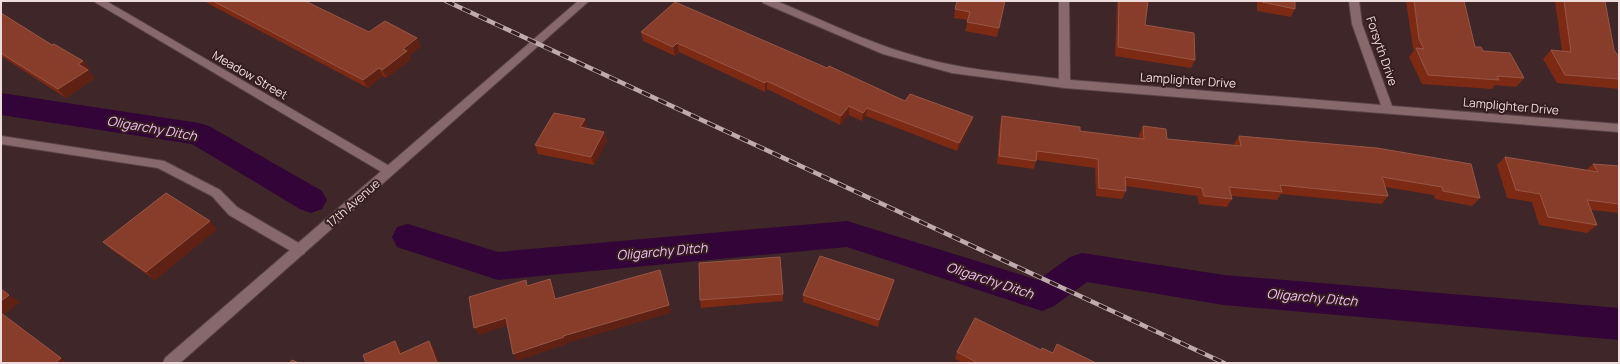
<svg xmlns="http://www.w3.org/2000/svg" width="1620" height="364" viewBox="0 0 1620 364" font-family="Manrope,sans-serif">
  <style>
    .lines { fill: none; stroke-linecap: round; stroke-linejoin: round }
    .canal { fill: #320437; fill-rule: evenodd }
    .lane-casing { stroke: #594447; stroke-width: 2 }
    .street-casing { stroke: #594447; stroke-width: 2 }
    .secondary-casing { stroke: #594447; stroke-width: 2 }
    .lane { fill: #87696c; fill-rule: evenodd }
    .street { fill: #87696c; fill-rule: evenodd }
    .secondary { fill: #87696c; fill-rule: evenodd }
    .rail-casing { stroke: #bfabad; stroke-width: 4.5 }
    .rail { stroke: #351c1f; stroke-width: 3; stroke-dasharray: 9; stroke-linecap: butt }
    .wall { fill: #7c2a14 }
    .shaded-wall { fill: #5e2113 }
    .building { fill: #883d2a; stroke: #985646 }
    .labels { text-anchor: middle; dominant-baseline: central; stroke-width: 4; stroke-linejoin: round; paint-order: stroke }
    .street-label { font-size: 12px; fill: #eedcdd; stroke: #351c1f }
    .water-label { font-size: 13px; font-style: italic; fill: #f3c1f8; stroke: #351c1f }
  </style>
  <rect width="100%" height="100%" fill="#3f2629"/>
  <g class="lines">
    <!-- canal -->
    <path class="canal" d="M1,93L199,123L209,126L322,191L327,200L322,209L311,213L300,209L192,144L1,115Z
      M847,221L1038,280L1070,257L1082,253L1224,275L1619,308V340L1224,305L1087,282L1054,306L1042,311L847,247L498,280L397,247L392,237L397,227L408,224L498,252Z"/>
    <!-- lane casing -->
    <g class="lane-casing">
      <path id="lane" d="M1,136L164,161L220,190L237,207L304,246L306,250L304,254L300,255L296,254L229,215L212,196L158,168L1,144Z"/>
    </g>
    <!-- street casing -->
    <g class="street-casing">
      <path id="street" d="M93,1H106L393,168L395,171L393,174H385Z
        M762,1H776C821,19 866,42 912,55C960,70 1010,73 1059,79V1H1069L1070,80L1381,105L1352,24L1349,1H1359L1362,24L1392,106L1619,124V132L1065,88L952,73L883,54L763,3Z"/>
    </g>
    <!-- secondary casing -->
    <g class="secondary-casing">
      <path id="secondary" d="M578,1H589L180,363H163L165,358Z"/>
    </g>
    <!-- lane -->
    <use href="#lane" class="lane"/>
    <!-- street -->
    <use href="#street" class="street"/>
    <!-- secondary -->
    <use href="#secondary" class="secondary"/>
    <!-- rail casing -->
    <g class="rail-casing">
      <path id="rail" d="M446,1L1224,363"/>
    </g>
    <!-- rail -->
    <use href="#rail" class="rail"/>
  </g>
  <!-- wall -->
  <path class="wall" d="M206,1H305L369,32L417,38L421,46L409,56L411,59L387,78L383,76L368,88L207,3Z
    M1005,1L997,37L965,31L968,20L954,18L955,9Z
    M1117,1H1148L1145,25L1195,60L1191,68L1115,56Z
    M1257,1H1295V9L1291,17L1257,11Z
    M1406,1H1464L1475,47L1483,51L1524,78L1516,87L1495,85L1492,89L1422,84L1409,57L1414,50L1413,48Z
    M1555,1H1605L1614,50L1619,57V89L1557,83L1543,59L1551,50L1562,51Z
    M1,13L52,45L83,61L90,69L88,71L95,78L66,98L1,56Z
    M641,32L827,68L905,101L973,117L971,125L957,151L866,116L862,121L849,115L840,125L767,89L765,92L679,52L675,56L643,41Z
    M1002,116L1080,131L1139,138V135L1143,126L1167,139L1235,146L1234,144L1239,136L1377,148L1480,198L1472,206L1435,199L1434,195L1385,187L1388,196L1382,204L1281,194L1277,200L1231,196L1232,199L1227,207L1199,204L1197,196L1126,186V191L1122,199L1096,196L1095,168L1036,160L1034,169L997,164L1000,124Z
    M585,119L587,128V129L604,132L607,141L594,165L538,154L535,145Z
    M1505,157L1586,170L1593,164L1619,166V213L1591,210L1597,225L1587,233L1539,225L1532,202L1507,198L1497,165Z
    M217,229L155,280L112,250L103,242Z
    M893,287L878,327L803,302V295Z
    M783,294V301L701,308L700,300Z
    M1041,350L1096,363H963L955,359L957,352Z"/>
  <!-- shaded-wall -->
  <path class="shaded-wall" d="M417,38L421,46L409,56L411,59L387,78L382,70L403,49Z
    M677,43L679,52L675,56L673,47Z
    M83,61L90,69L88,71L95,78L66,98L58,89L78,64Z
    M379,68L383,76L368,88L363,80Z
    M767,81V89L765,92V83Z
    M849,106V115L840,125L841,116Z
    M867,108L866,116L862,121L863,113Z
    M973,117L971,125L957,151L959,143Z
    M585,119L587,128L583,136L580,127Z
    M604,132L607,141L594,165L591,157Z
    M210,221L217,229L155,280L146,272Z
    M550,279L553,286L558,307L555,299Z
    M894,280L893,287L878,327L879,320Z
    M9,295L20,302L4,315L68,363H55L1,313V301Z
    M669,305L671,313L567,343V344L517,361L513,354L563,336Z
    M506,318L510,325L479,335L474,328Z
    M395,341L400,348L405,361L400,354Z
    M429,341L434,348L440,363H437Z"/>
  <!-- building -->
  <path class="building" d="M213,1H305L369,32L385,21L417,38L403,49L407,51L382,70L379,68L363,80Z
    M957,1H1005L999,28L967,22L970,12L955,9Z
    M1119,1H1148L1145,25L1194,33L1195,60L1118,47Z
    M1262,1H1295V9L1262,2Z
    M1414,1H1464L1475,47H1481L1483,51L1510,53L1524,78L1497,76L1499,80L1428,75L1416,48L1424,49L1419,39Z
    M1564,1H1605L1614,50L1619,57V79L1565,75L1551,50L1571,52Z
    M675,2L827,68L829,66L905,101L910,94L973,117L959,143L867,108L863,113L849,106L841,116L767,81L765,83L677,43L673,47L641,32Z
    M1,13L52,45L54,44L83,61L78,64L88,70L58,89L1,53Z
    M554,113L585,119L580,127L604,132L591,157L535,145Z
    M1002,116L1080,127V131L1144,139L1143,126L1166,129L1167,139L1241,146L1239,136L1377,148L1471,164L1480,198L1443,191L1442,187L1382,177L1388,196L1280,185L1282,192L1229,187L1232,199L1204,196L1202,188L1125,177L1126,191L1099,188L1098,159L1037,151L1036,161L999,156Z
    M1505,157L1598,172L1593,164L1619,166V204L1587,200L1597,225L1548,217L1540,194L1516,190Z
    M166,193L210,221L146,272L103,242Z
    M820,256L894,280L879,320L803,295Z
    M780,257L783,294L700,300L699,263Z
    M660,270L669,305L563,336L564,337L513,354L506,318L474,328L469,297L526,280L527,286L550,279L555,299Z
    M1,289L9,295L1,301Z
    M1,313L61,358L55,363H1Z
    M975,318L1041,350L1042,348L1053,353L1057,344L1096,363H978L957,352Z
    M395,341L400,354L429,341L437,363H366L363,355Z
    M292,360L299,363H289Z"/>
  <g class="labels">
    <!-- street labels -->
    <g class="street-label">
      <text transform="translate(1382 51) rotate(71)">Forsyth Drive</text>
      <text transform="translate(250 75) rotate(30)">Meadow Street</text>
      <text transform="translate(1188 80) rotate(4)">Lamplighter Drive</text>
      <text transform="translate(1511 106) rotate(5)">Lamplighter Drive</text>
      <text transform="translate(353 203) rotate(-41)">17th Avenue</text>
    </g>
    <!-- water labels -->
    <g class="water-label">
      <text transform="translate(152 128) rotate(10)">Oligarchy Ditch</text>
      <text transform="translate(662 251) rotate(-5)">Oligarchy Ditch</text>
      <text transform="translate(990 280) rotate(18)">Oligarchy Ditch</text>
      <text transform="translate(1312 297) rotate(5)">Oligarchy Ditch</text>
    </g>
  </g>
  <!-- border -->
  <rect width="1620" height="364" fill="none" stroke="#eedcdd" stroke-width="4"/>
</svg>
